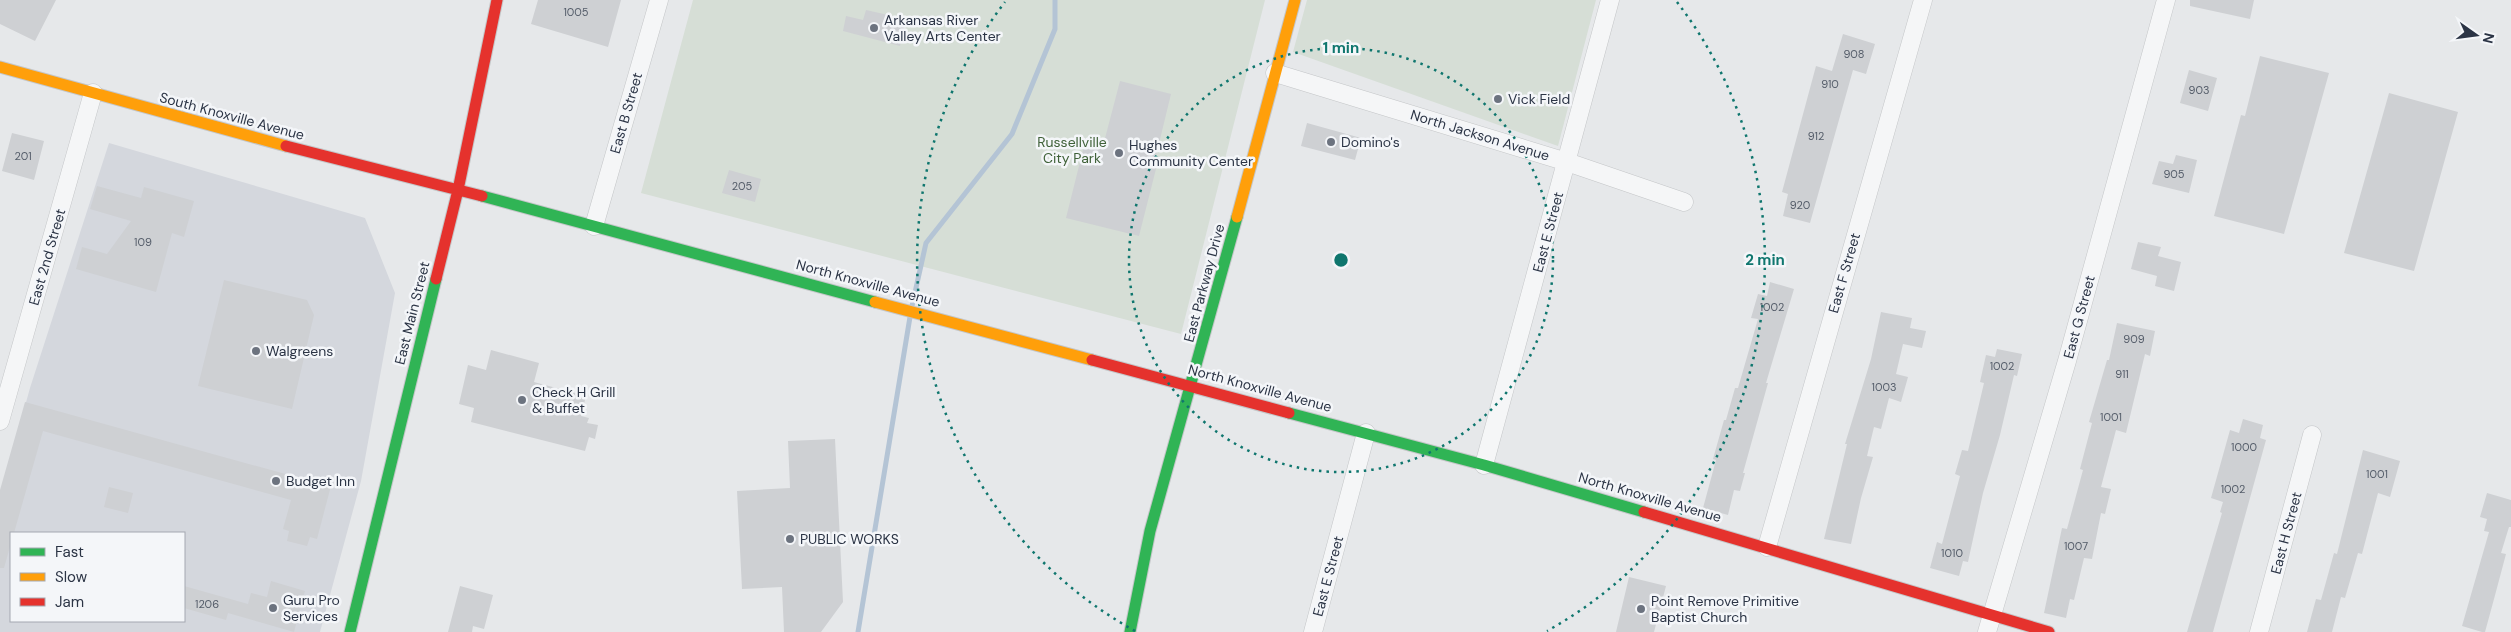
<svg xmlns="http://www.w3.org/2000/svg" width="2511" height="632" viewBox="0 0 2511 632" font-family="'DM Sans',sans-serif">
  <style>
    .built { fill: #d4d7dd; fill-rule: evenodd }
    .green { fill: #d6ded6 }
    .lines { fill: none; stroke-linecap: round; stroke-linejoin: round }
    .stream { stroke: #b4c4d5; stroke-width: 5 }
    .building { fill: #ced0d3 }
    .street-casing { stroke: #c4c6c8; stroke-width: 19 }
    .fast-casing { stroke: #c4c6c8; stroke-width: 13 }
    .slow-casing { stroke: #c4c6c8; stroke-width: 13 }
    .jam-casing { stroke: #c4c6c8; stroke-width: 13 }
    .street { stroke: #f5f6f7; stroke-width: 18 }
    .fast { stroke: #30b455; stroke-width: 11 }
    .slow { stroke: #ff9f0a; stroke-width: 11 }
    .jam { stroke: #e5322d; stroke-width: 11 }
    .ring { fill: none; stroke: #0f766e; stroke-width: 2.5; stroke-dasharray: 2.5 5 }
    .poi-dot { fill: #6c737f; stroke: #f4f6f9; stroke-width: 2 }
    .labels { text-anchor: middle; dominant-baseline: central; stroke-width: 5; stroke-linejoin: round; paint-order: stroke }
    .number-label { font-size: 11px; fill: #545c69 }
    .poi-label { font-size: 14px; fill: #2b3445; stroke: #f4f6f9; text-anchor: start }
    .street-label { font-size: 14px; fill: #2b3445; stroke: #f4f6f9 }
    .park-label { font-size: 14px; fill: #3f6138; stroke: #f4f6f9 }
    .centre { fill: #0f766e; stroke: #f4f6f9; stroke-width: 2.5 }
    .ring-label { font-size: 15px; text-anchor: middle; font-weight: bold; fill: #0f766e; stroke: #f4f6f9; stroke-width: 5; stroke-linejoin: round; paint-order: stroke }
  </style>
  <rect width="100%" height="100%" fill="#e6e8ea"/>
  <!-- built -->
  <path class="built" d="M109,143L365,218L395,293L361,481L320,632H0V496L30,388ZM11,533H184V621H11Z"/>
  <!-- green -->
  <path class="green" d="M693,0H1265L1181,334L641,193Z
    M1307,0H1596L1558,146L1293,52Z"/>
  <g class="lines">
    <!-- stream -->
    <path class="stream" d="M912,306L926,243L1012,134L1055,29V0
      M858,632L910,317"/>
  </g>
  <!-- building -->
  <path class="building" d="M0,0H56L35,41L0,24Z
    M538,0H621L608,47L531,24Z
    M2190,0H2254L2250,19L2190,6Z
    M866,10L906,19L900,46L843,31L846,16L863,20Z
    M1843,34L1875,44L1866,74L1853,70L1810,223L1783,216L1788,194L1782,192L1816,66L1832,71Z
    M2260,56L2329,73L2284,234L2214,216L2241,115L2245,116Z
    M2189,70L2217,78L2208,111L2180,103Z
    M1120,81L1171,94L1155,160L1158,161L1139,236L1066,218L1085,142L1103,146Z
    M2389,93L2458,112L2414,271L2344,253Z
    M1307,123L1361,138L1355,160L1301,146Z
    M12,133L44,141L34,180L2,171Z
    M2176,155L2197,160L2189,193L2152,184L2159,161L2173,164Z
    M729,170L761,179L755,202L722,193Z
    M97,186L141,198L144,187L194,201L184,237L172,233L156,292L76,269L82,247L107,254L131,221L90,209Z
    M2138,242L2161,247L2158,256L2181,262L2174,291L2155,286L2157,276L2131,269Z
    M224,280L307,300L314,315L292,409L198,386Z
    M1770,282L1794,289L1766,383H1768L1743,473H1745L1740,491L1734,490L1728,515L1703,508L1716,460L1713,459L1724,420H1726L1735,388H1738L1758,319L1751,318L1758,294L1767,296Z
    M1881,312L1912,318L1910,328L1926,331L1922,348L1903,344L1896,374L1908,377L1901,402L1889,398L1881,429L1874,427L1867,456L1873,457L1861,498L1851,544L1824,539L1847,444H1845L1871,359Z
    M2117,323L2155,331L2150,356L2145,354L2126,433L2116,430L2101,487L2111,489L2105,514L2101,513L2092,559L2084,558L2074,600L2070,599L2066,618L2044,613L2062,528L2067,529L2083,470L2080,469L2092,423L2089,422L2107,360H2109Z
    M1997,349L2022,354L2017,376L2014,375L2000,435L1983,493L1968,562L1963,561L1959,576L1930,568L1937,542L1942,544L1960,476L1955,474L1962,450L1968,451L1984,383L1980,382L1986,355L1995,357Z
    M491,350L539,363L534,382L586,396L581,416L589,418L587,423L598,425L595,439L589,437L585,451L471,422L474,408L459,404L468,365L486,370Z
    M25,402L307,480L308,475L332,482L317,539L310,537L307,546L287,541L289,531L283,529L291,500L43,431L14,533H11V543L4,568H0V490Z
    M2243,419L2263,425L2260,438L2266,440L2213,632H2187L2222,513L2220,512L2223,502L2211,498L2230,430L2239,433Z
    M835,439L843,602L821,632H784L782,587L742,589L737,491L790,488L788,441Z
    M2363,450L2400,461L2390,497L2378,493L2362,554L2358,553L2345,598L2341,597L2332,632H2307L2316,599L2321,600L2334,553L2337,554Z
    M109,487L133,493L128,513L104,507Z
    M2487,493L2511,500V527H2509L2501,553L2506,554L2494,599L2485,632H2482L2462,626L2489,532L2484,531L2487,519L2480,517Z
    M1629,577L1666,586L1654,632H1616Z
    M271,581L305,591L294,632L228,613L226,620L184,608V586L248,604L251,593L267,597Z
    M460,586L493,595L484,629L473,626L472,632H448Z"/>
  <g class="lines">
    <!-- street casing -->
    <g class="street-casing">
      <path id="street" d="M1275,73L1567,162L1684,202
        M594,226L659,0
        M0,421L93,93
        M1484,465L1610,0
        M1767,547L1923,0
        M1313,632L1366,433
        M1987,632L2067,361L2166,0
        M2259,632L2312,435"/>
    </g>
    <!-- fast casing -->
    <g class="fast-casing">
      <path id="fast" d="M482,196L875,302
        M1289,413L1484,465L1644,512
        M350,632L436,279
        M1130,632L1150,531L1237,217"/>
    </g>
    <!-- slow casing -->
    <g class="slow-casing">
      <path id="slow" d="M0,67L286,146
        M1237,217L1295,0
        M875,302L1092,360"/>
    </g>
    <!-- jam casing -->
    <g class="jam-casing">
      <path id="jam" d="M286,146L482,196
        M436,279L458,190L497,0
        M1092,360L1289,413
        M1644,512L2049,632"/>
    </g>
    <!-- street -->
    <use href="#street" class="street"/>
    <!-- fast -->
    <use href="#fast" class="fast"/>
    <!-- slow -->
    <use href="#slow" class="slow"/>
    <!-- jam -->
    <use href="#jam" class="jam"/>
  </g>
  <!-- distance rings -->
  <g class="ring">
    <circle cx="1341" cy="260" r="212"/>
    <path d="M1135 631A424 424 0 0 1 1005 2M1677 2A424 424 0 0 1 1547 631"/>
  </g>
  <!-- markers -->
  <g class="poi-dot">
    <circle cx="874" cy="28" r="5"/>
    <circle cx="1498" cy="99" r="5"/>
    <circle cx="1331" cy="142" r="5"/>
    <circle cx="1119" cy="153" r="5"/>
    <circle cx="256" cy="351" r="5"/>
    <circle cx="522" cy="400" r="5"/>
    <circle cx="276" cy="481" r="5"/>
    <circle cx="790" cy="539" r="5"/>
    <circle cx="273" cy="608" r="5"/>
    <circle cx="1641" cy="609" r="5"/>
  </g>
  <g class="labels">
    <!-- number labels -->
    <g class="number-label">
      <text x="576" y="12">1005</text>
      <text x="1854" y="54">908</text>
      <text x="1830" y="84">910</text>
      <text x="2199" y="90">903</text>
      <text x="1816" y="136">912</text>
      <text x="23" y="156">201</text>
      <text x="2174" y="174">905</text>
      <text x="742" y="186">205</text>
      <text x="1800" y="205">920</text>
      <text x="143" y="242">109</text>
      <text x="1772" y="307">1002</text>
      <text x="2134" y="339">909</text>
      <text x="2002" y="366">1002</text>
      <text x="2122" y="374">911</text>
      <text x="1884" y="387">1003</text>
      <text x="2111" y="417">1001</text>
      <text x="2244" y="447">1000</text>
      <text x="2377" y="474">1001</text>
      <text x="2233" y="489">1002</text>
      <text x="2076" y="546">1007</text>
      <text x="1952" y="553">1010</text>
      <text x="207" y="604">1206</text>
    </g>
    <!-- poi labels -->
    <g class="poi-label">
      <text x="884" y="20">Arkansas River<tspan x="884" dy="16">Valley Arts Center</tspan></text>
      <text x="1508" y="99">Vick Field</text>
      <text x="1341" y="142">Domino's</text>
      <text x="1129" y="145">Hughes<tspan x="1129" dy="16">Community Center</tspan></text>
      <text x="266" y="351">Walgreens</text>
      <text x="532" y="392">Check H Grill<tspan x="532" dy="16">&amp; Buffet</tspan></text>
      <text x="286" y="481">Budget Inn</text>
      <text x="800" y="539">PUBLIC WORKS</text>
      <text x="283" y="600">Guru Pro<tspan x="283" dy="16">Services</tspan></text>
      <text x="1651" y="601">Point Remove Primitive<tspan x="1651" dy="16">Baptist Church</tspan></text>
    </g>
    <!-- street labels -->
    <g class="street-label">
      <text transform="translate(626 113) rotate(-74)">East B Street</text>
      <text transform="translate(232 116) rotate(15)">South Knoxville Avenue</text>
      <text transform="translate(1480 135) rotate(17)">North Jackson Avenue</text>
      <text transform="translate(1548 232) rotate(-75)">East E Street</text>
      <text transform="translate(47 257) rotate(-74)">East 2nd Street</text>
      <text transform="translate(1844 273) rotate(-74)">East F Street</text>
      <text transform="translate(868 283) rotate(15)">North Knoxville Avenue</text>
      <text transform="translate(1204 283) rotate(-75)">East Parkway Drive</text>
      <text transform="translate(412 313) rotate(-76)">East Main Street</text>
      <text transform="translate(2079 317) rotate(-75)">East G Street</text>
      <text transform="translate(1260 388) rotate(15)">North Knoxville Avenue</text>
      <text transform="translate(1650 497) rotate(16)">North Knoxville Avenue</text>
      <text transform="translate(2286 533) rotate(-75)">East H Street</text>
      <text transform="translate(1328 576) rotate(-75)">East E Street</text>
    </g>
    <!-- park labels -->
    <g class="park-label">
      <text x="1072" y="142">Russellville<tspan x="1072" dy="16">City Park</tspan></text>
    </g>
  </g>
  <circle cx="1341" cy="260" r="8" class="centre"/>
  <g class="ring-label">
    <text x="1341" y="53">1 min</text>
    <text x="1765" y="265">2 min</text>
  </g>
  <!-- legend -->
  <rect x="10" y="532" width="175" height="90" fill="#f4f6f9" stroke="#a4a8b1"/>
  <rect x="20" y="548" width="25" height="8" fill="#30b455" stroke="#a4a8b1"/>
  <text x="55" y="557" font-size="15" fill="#2b3445">Fast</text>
  <rect x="20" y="573" width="25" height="8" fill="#ff9f0a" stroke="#a4a8b1"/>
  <text x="55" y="582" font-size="15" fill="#2b3445">Slow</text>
  <rect x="20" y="598" width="25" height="8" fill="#e5322d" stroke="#a4a8b1"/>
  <text x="55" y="607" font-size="15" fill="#2b3445">Jam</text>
  <!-- north arrow -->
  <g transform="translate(2476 35) rotate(104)" stroke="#f4f6f9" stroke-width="4" paint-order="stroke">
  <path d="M0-4L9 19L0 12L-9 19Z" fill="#2b3445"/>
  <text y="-8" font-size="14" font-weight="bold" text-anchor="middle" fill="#2b3445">N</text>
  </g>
</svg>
